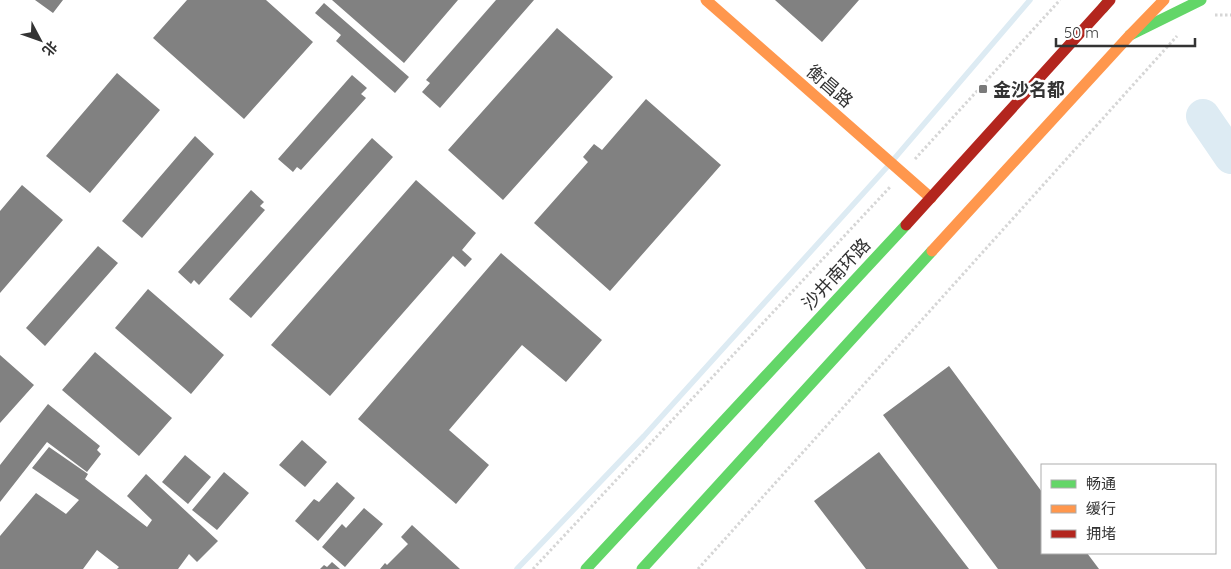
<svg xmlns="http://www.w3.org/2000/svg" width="1231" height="569" viewBox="0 0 1231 569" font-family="Quicksand,'Noto Sans SC',sans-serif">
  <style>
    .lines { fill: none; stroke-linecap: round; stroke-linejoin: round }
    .stream { stroke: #ddebf3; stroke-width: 5.5 }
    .river { stroke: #ddebf3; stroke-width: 34 }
    .building { fill: #818181 }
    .path { stroke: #d6d6d6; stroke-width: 3; stroke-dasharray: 2.5 2.5; stroke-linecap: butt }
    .fast { stroke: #63d668; stroke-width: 11 }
    .slow { stroke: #ff974d; stroke-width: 11 }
    .jam { stroke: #b3261e; stroke-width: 11 }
    .poi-dot { fill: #7a7a7a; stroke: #fff; stroke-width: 2 }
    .labels { text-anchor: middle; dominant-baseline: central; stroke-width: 5; stroke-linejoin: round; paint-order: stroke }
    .street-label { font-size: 18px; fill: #333; stroke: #fff }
    .poi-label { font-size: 18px; font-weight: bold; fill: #333; stroke: #fff; text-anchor: start }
  </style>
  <rect width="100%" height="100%" fill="#fff"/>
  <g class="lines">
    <!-- stream -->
    <path class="stream" d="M894,159L1030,0
      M517,569L644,436L888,166"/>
    <!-- river -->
    <path class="river" d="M1203,116L1231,157"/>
  </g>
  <!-- building -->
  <path class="building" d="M35,0H63L53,13Z
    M187,0H266L313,42L244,119L153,38Z
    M332,0H458L404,63Z
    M496,0H534L440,108L422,92L430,83L426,80Z
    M775,0H859L822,42Z
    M324,3L409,77L395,93L336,41L341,35L315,13Z
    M557,28L613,77L503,200L448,150Z
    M117,73L160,110L90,193L46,156Z
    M352,75L367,88L361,94L366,98L301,170L297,167L293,172L278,159Z
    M646,99L721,165L610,291L534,223L588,162L583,157L594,144L602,150Z
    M195,136L214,154L142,238L122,221Z
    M372,138L393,157L251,318L229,299Z
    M416,180L476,233L462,250L472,259L465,267L453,256L330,396L271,345Z
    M22,185L63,220L0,293V211Z
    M251,190L264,202L260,206L265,210L199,285L194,280L191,284L178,272Z
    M98,246L118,263L45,346L26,328Z
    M501,253L602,340L566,382L522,345L449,430L489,465L456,504L358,419Z
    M148,289L224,355L191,394L115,328Z
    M95,352L172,418L139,456L62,390Z
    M0,355L34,385L0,423Z
    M949,366L1042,492V553H1087L1099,569H998L883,415Z
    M48,404L100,446L97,450L101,454L87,472L47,442L0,502V465Z
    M302,440L327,462L305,487L279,465Z
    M49,447L88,474L85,479L147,527L152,520L127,496L146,474L218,541L197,562L189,554L178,569H117L119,567L97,550L83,569H0V536L36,493L66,514L79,500L32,468Z
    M879,452L969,569H866L814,501Z
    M185,455L211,477L188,504L162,482Z
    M224,472L249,493L217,530L192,510Z
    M337,482L355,498L318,541L295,521L314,499L319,502Z
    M364,508L383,524L345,567L322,547L342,524L346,528Z
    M412,525L460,569H380L385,563L387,565L408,544L401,537Z
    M332,562L340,569H320L324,565L327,567Z"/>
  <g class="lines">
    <!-- path -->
    <path class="path" d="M1215,15H1231
      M915,159L1060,0
      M533,569L891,186
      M698,569L1177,36"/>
    <!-- fast -->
    <path class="fast" d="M1103,8L1109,0
      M1130,35L1201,0
      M586,569L906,225
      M642,569L932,251"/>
    <!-- slow -->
    <path class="slow" d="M706,0L931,198
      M932,251L1130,35L1164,0"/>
    <!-- jam -->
    <path class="jam" d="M906,225L1110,0"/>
  </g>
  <!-- markers -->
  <rect class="poi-dot" x="978" y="84" width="10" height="10" rx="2.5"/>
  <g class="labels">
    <!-- street labels -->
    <g class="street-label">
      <text transform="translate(830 86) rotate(41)">衡昌路</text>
      <text transform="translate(836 274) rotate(-47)">沙井南环路</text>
    </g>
    <!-- poi labels -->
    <g class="poi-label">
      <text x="993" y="89">金沙名都</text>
    </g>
  </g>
  <!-- legend -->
  <rect x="1041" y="464" width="175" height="90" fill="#ffffff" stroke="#adadad"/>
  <rect x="1051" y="480" width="25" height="8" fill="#63d668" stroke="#adadad"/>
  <text x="1086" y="489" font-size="15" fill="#333333">畅通</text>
  <rect x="1051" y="505" width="25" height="8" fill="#ff974d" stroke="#adadad"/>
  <text x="1086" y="514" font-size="15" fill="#333333">缓行</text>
  <rect x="1051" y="530" width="25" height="8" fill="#b3261e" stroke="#adadad"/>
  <text x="1086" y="539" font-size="15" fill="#333333">拥堵</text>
  <!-- north arrow -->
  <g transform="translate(40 40) rotate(131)" stroke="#ffffff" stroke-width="4" paint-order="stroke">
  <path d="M0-4L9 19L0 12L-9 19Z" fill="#333333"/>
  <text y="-8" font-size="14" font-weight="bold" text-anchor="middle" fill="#333333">北</text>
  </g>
  <!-- scale -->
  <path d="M1056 38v8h139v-8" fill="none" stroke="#333333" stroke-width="2.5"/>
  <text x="1064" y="38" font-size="15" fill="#333333" stroke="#ffffff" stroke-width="4" paint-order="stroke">50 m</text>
</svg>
